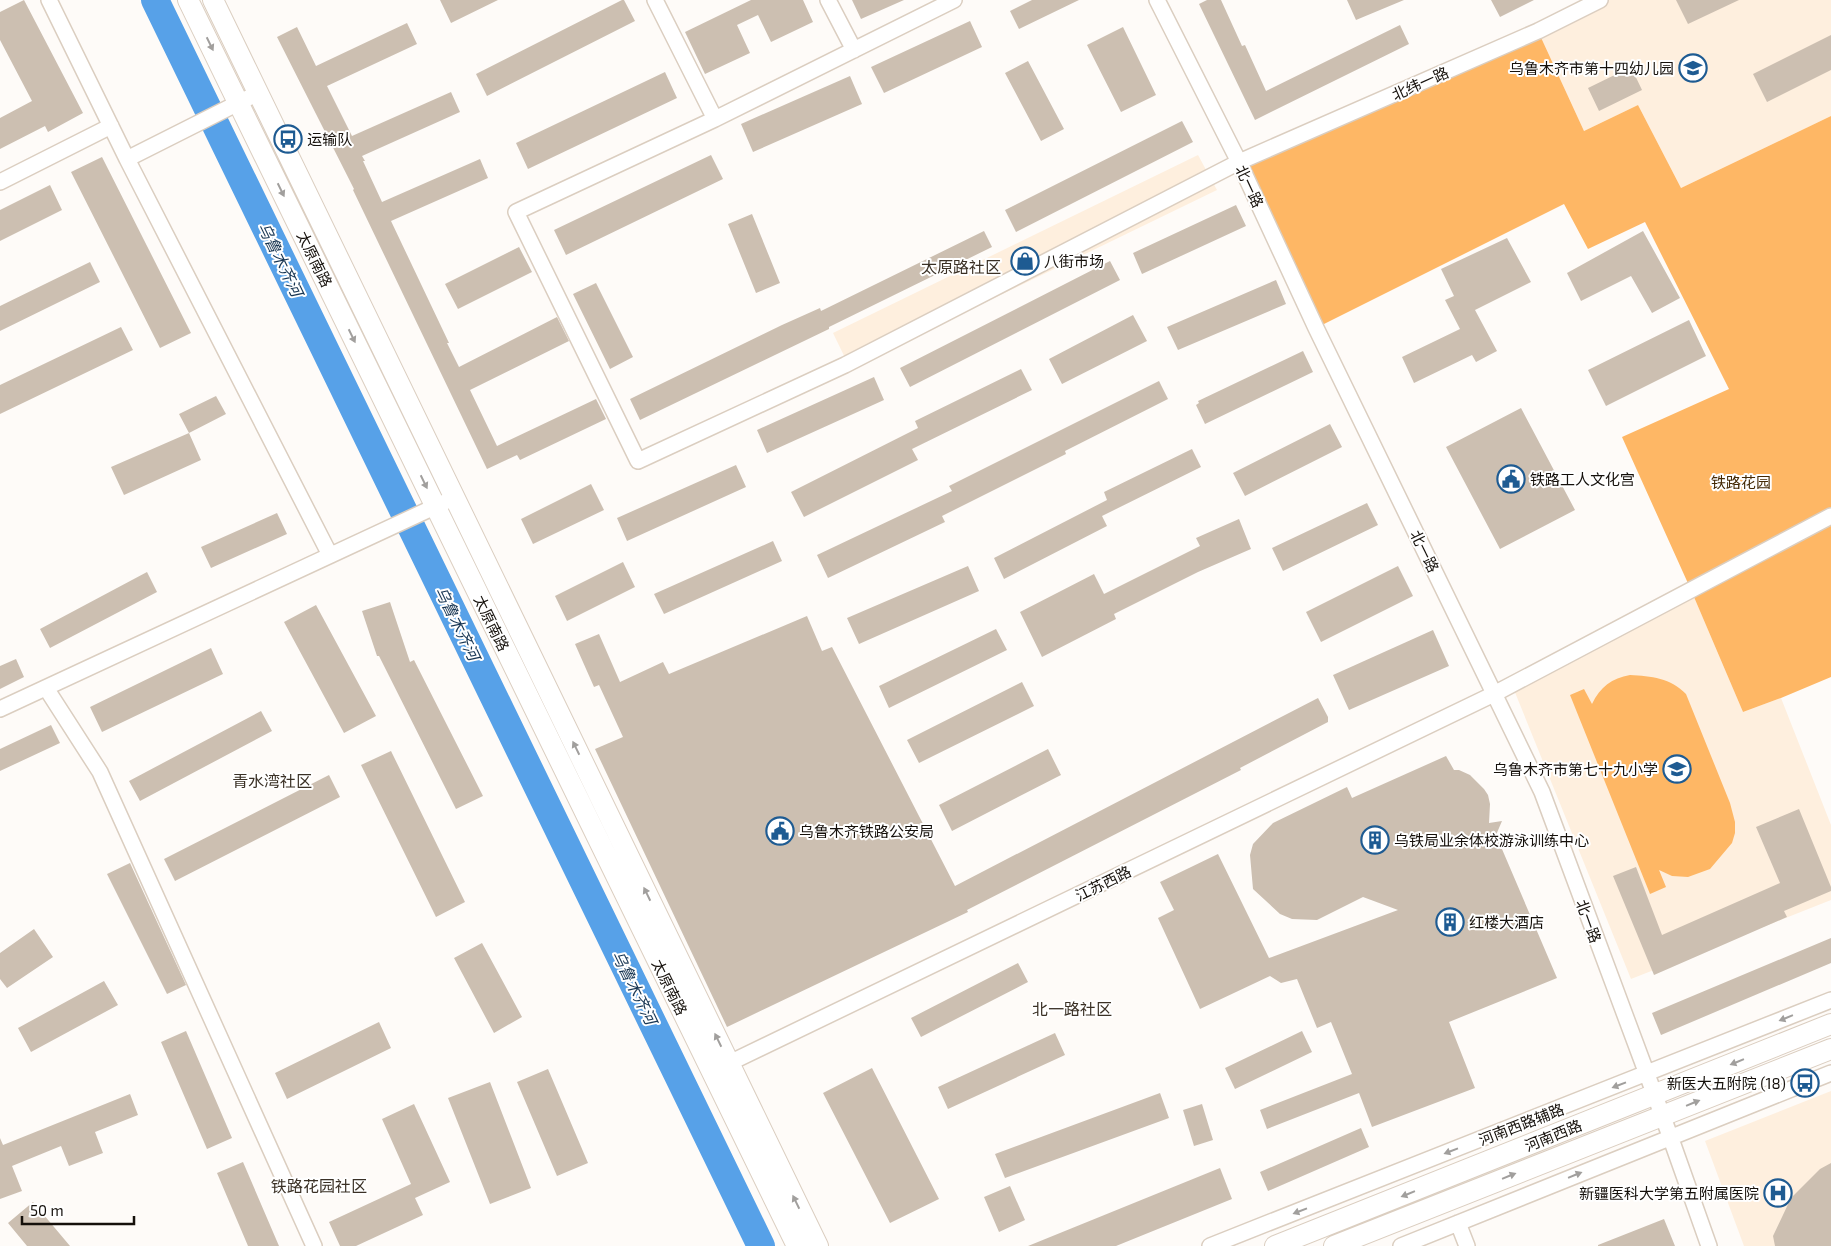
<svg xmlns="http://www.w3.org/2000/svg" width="1831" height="1246" viewBox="0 0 1831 1246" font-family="'Exo 2','Noto Sans SC',sans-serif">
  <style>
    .built { fill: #feefde }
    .green { fill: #feb765 }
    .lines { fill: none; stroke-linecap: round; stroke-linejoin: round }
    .river { stroke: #57a1e8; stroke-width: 28 }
    .building { fill: #ccbfb1 }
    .minor-casing { stroke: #dbcec0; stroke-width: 18 }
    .major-casing { stroke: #dbcec0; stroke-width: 22 }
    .minor { stroke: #fff; stroke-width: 15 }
    .major { stroke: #fff; stroke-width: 20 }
    .oneway { fill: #a19f9d }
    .labels { text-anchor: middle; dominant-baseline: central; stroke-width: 4; stroke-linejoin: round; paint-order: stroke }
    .poi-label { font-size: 15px; fill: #15100b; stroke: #fff; text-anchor: start }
    .street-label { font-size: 15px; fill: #15100b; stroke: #fff }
    .park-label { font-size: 15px; fill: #442904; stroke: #fff }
    .water-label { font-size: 16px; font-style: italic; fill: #183653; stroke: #fff }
    .neighbourhood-label { font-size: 16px; fill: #3a3025; stroke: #fff }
  </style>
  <rect width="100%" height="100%" fill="#fefbf8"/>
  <!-- built -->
  <path class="built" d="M1600,0H1831V116L1681,188L1638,105L1584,131L1538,31Z
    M1198,155L1217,190L850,368L833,333Z
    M1691,590L1743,712L1781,698L1831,825V900L1631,979L1512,685Z
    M1831,1091V1246H1744L1705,1141Z"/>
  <!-- green -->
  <path class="green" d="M1538,31L1584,131L1638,105L1681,188L1831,116V677L1781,698L1743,712L1691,590L1622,437L1729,389L1645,222L1588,249L1564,204L1316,328L1239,162Z
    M1630,675C1651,676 1671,678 1686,694L1730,803L1735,822V833L1732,843L1710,869L1688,877L1672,876L1659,870L1666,887L1650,894L1570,695L1584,689L1592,704C1600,687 1612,678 1630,675Z"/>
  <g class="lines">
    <!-- river -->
    <path class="river" d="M155,0L761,1246"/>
  </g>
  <!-- building -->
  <path class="building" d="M24,0L83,113L48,132L45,126L0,149V118L32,101L0,40V12Z
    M440,0H498L451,23Z
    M622,0H624L635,21L487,96L476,74Z
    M751,0H803L813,22L771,42L758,15L737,25L750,53L705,74L685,32Z
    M852,0H904L861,19Z
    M1032,0H1079L1019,29L1010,11Z
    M1207,0H1221L1242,46L1245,45L1266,91L1400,25L1409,44L1255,120L1199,4Z
    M1347,0H1404L1356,20Z
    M1491,0H1534L1500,17Z
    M1676,0H1739L1688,24Z
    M970,21L982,47L884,93L871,67Z
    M407,23L417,44L327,86L352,136L451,92L460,112L362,156L365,161H363L382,202L480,159L488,178L391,221L449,343H447L459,367L557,317L569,341L470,390L497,446L596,399L606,419L520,460L517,455L487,469L353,190L354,189L277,37L297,27L316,66Z
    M1123,27L1156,95L1121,112L1087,45Z
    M1831,35V70L1767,102L1753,74Z
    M1028,61L1064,129L1041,141L1005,73Z
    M1631,67L1642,90L1599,111L1588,88Z
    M665,72L677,98L528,169L516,143Z
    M850,76L862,104L753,152L741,124Z
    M1182,121L1193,142L1016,232L1005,210Z
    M711,155L723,179L566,255L554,230Z
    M102,157L191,333L160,348L71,172Z
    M50,185L62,210L0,241V210Z
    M1236,205L1246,226L1142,274L1133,253Z
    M752,214L780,283L756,293L728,224Z
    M984,231L992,247L829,327V329L640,420L630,399L782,325L820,308L821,311Z
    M1643,231L1680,298L1652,313L1631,276L1581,301L1567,273Z
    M1507,238L1531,282L1475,310L1497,351L1476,362L1472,355L1414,383L1402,357L1460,329L1445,300L1454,296L1441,269Z
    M519,247L532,272L458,309L445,284Z
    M1110,261L1120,280L910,387L900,368Z
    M90,262L100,282L0,331V306Z
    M1276,280L1286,304L1178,350L1167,327Z
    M596,283L633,357L610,369L573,294Z
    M1133,315L1147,341L1062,384L1049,359Z
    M1689,320L1706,356L1606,406L1588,370Z
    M121,327L133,350L0,414V385Z
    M1303,351L1313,372L1205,424L1196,405L1199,403L1198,401Z
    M1021,369L1032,390L912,449L918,460L804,517L791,492L918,428L915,421Z
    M874,377L884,400L767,453L757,430Z
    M1159,381L1168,399L1065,451L1066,454L942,516L945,522L828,578L817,555L952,491L949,486Z
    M216,396L226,414L189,433L179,414Z
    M1521,408L1575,510L1500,549L1446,447Z
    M1330,424L1342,447L1245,496L1233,473Z
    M189,433L201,460L124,495L111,467Z
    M1192,449L1201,467L1102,516L1107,526L1004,579L994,558L1107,500L1104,492Z
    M736,465L746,487L627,541L617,518Z
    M591,484L604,510L533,544L521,519Z
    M1367,503L1378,525L1283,571L1272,548Z
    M277,513L287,534L211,568L201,547Z
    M1239,519L1251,549L1198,572L1114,614L1116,619L1042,657L1020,612L1094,574L1104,594L1200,546L1196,538Z
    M773,541L782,561L664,614L654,594Z
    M623,562L635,587L567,621L555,596Z
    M968,566L979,591L859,644L847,618Z
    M1398,566L1413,596L1321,642L1306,612Z
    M147,572L157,592L50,648L40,629Z
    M390,602L410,662L414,660L483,796L456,809L379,656H377L362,611Z
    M316,605L376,716L344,733L284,622Z
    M807,616L822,651L832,647L955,886L1318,698L1328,717V722L1240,768L1241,770L967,910L968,912L727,1027L595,749L623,737L599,685L594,687L575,644L599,634L620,682L663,662L669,674Z
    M996,629L1007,650L889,708L879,686Z
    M1433,630L1449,666L1349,710L1333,675Z
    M211,648L223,674L102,732L90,707Z
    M16,659L24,677L0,689V666Z
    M1022,682L1034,706L919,763L907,740Z
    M261,711L272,731L140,801L129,781Z
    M51,725L60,743L0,771V749Z
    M1048,749L1061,775L952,831L939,805Z
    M391,751L465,902L436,917L361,765Z
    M1446,756L1454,770H1459L1470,775L1484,789L1488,795L1490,804L1489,823L1502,821L1496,835L1557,978L1449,1022L1475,1088L1372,1127L1359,1093L1267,1129L1260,1110L1352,1074L1331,1022L1317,1028L1297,979L1281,983L1270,976L1200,1009L1158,918L1174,910L1160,882L1218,854L1269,958L1398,910L1363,897L1317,920L1292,919L1280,914L1253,889L1250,855L1253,844L1273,823L1347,787L1352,798Z
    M329,775L340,797L175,881L164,859Z
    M1799,809L1831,887V891L1784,911L1787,917L1654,975L1613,876L1636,867L1662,935L1780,883L1756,827Z
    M130,863L186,985L167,994L107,874Z
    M34,929L53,957L7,988L0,979V953Z
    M1831,938V963L1661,1035L1652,1013Z
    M482,943L522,1017L494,1033L454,958Z
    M1018,963L1028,982L921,1037L911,1018Z
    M104,981L118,1005L31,1052L18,1028Z
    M379,1022L391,1048L287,1099L275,1073Z
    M186,1031L232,1138L207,1149L161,1042Z
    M1302,1031L1312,1052L1235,1089L1225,1068Z
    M1055,1033L1065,1055L948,1109L938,1087Z
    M872,1068L939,1199L890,1223L823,1093Z
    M548,1069L588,1163L557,1176L517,1082Z
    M490,1082L531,1188L490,1204L448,1098Z
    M1160,1093L1169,1118L1005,1178L995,1154Z
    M130,1094L138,1115L95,1132L103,1153L69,1166L61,1146L12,1166L22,1191L0,1199V1138L3,1145Z
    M414,1104L450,1182L415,1198L423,1215L356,1246H340L329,1222L411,1184L382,1119Z
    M1202,1104L1213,1140L1194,1146L1183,1110Z
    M1361,1128L1369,1147L1268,1191L1260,1172Z
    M243,1162L279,1246H248L217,1173Z
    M1831,1163V1246H1775L1773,1236L1791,1198L1820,1169Z
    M1220,1168L1232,1199L1116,1246H1028Z
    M1010,1186L1025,1220L999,1232L984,1197Z
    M33,1202L70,1246H27L8,1223Z
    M1664,1219L1675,1246H1598V1245Z"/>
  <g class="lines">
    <!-- minor casing -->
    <g class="minor-casing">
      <path id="minor" d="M49,0L127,159
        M655,0L715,119
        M828,0L854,50
        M954,0L715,119L516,212L638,461L845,365L1239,162L1538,31L1600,0
        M1157,0L1239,162L1316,328L1542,792L1670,1136L1709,1246
        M258,93L127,159L330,555
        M0,182L111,126
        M46,688L100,772L314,1246
        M0,709L445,502
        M719,1068L1494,694L1831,516
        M1458,1223L1467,1246
        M1210,1246L1831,1000
        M1401,1246L1831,1073"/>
    </g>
    <!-- major casing -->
    <g class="major-casing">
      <path id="major" d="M188,0L797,1246
        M213,0L818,1246
        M1275,1246L1831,1024
        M1334,1246L1831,1049"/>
    </g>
    <!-- minor -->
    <use href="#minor" class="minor"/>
    <!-- major -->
    <use href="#major" class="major"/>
  </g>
  <!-- one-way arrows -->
  <defs><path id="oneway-solid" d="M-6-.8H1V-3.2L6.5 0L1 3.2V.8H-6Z" transform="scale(1.25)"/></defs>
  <g class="oneway">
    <use href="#oneway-solid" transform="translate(210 44) rotate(64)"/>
    <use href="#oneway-solid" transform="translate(281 190) rotate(64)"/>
    <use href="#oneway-solid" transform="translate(352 336) rotate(64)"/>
    <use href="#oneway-solid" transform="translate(424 482) rotate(64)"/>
    <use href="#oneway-solid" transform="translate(576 748) rotate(-116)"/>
    <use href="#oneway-solid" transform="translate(647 894) rotate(-116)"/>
    <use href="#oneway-solid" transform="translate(1786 1018) rotate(158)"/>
    <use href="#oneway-solid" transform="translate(718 1040) rotate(-116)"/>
    <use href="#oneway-solid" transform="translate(1737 1062) rotate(158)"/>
    <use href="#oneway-solid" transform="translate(1619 1085) rotate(159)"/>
    <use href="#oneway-solid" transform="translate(1693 1103) rotate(-22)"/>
    <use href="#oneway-solid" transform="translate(1451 1151) rotate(159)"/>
    <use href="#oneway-solid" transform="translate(1575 1175) rotate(-22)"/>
    <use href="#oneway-solid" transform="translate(1509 1176) rotate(-22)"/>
    <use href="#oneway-solid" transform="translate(1408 1194) rotate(158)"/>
    <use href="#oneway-solid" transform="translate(796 1202) rotate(-116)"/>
    <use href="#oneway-solid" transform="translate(1300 1211) rotate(159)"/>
  </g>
  <!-- icons -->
  <defs>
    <g id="school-ring" transform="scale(1.4375)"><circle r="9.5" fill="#fff" stroke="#1e5b92" stroke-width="1.5"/><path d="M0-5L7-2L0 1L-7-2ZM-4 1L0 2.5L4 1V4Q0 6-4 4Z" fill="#1e5b92"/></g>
    <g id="bus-ring" transform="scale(1.4375)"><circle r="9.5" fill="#fff" stroke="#1e5b92" stroke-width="1.5"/><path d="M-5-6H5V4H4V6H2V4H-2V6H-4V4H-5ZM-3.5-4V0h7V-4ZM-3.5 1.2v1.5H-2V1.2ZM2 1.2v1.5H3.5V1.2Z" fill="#1e5b92"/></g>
    <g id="shop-ring" transform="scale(1.4375)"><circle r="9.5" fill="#fff" stroke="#1e5b92" stroke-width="1.5"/><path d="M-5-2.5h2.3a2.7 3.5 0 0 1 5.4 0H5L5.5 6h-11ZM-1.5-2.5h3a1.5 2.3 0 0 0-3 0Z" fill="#1e5b92"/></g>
    <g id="civic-ring" transform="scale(1.4375)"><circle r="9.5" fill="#fff" stroke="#1e5b92" stroke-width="1.5"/><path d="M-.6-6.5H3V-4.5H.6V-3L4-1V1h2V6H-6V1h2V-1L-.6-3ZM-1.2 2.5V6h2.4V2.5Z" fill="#1e5b92"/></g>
    <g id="building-ring" transform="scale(1.4375)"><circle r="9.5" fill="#fff" stroke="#1e5b92" stroke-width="1.5"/><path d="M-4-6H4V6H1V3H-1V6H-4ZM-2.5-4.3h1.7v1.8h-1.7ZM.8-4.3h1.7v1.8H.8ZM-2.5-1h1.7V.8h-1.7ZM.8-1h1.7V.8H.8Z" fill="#1e5b92"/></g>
    <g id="hospital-ring" transform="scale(1.4375)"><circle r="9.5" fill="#fff" stroke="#1e5b92" stroke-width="1.5"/><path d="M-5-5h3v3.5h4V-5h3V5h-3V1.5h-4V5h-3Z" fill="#1e5b92"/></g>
  </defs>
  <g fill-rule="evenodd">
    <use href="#school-ring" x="1693" y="68"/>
    <use href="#bus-ring" x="288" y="139"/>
    <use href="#shop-ring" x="1025" y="261"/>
    <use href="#civic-ring" x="1511" y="479"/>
    <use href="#school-ring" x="1677" y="769"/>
    <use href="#civic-ring" x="780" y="831"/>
    <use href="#building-ring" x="1375" y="840"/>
    <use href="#building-ring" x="1450" y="922"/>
    <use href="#bus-ring" x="1805" y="1083"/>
    <use href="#hospital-ring" x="1778" y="1193"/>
  </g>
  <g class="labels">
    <!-- poi labels -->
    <g class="poi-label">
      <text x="1674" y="68" text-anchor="end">乌鲁木齐市第十四幼儿园</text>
      <text x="307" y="139">运输队</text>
      <text x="1044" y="261">八街市场</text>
      <text x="1530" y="479">铁路工人文化宫</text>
      <text x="1658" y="769" text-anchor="end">乌鲁木齐市第七十九小学</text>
      <text x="799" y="831">乌鲁木齐铁路公安局</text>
      <text x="1394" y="840">乌铁局业余体校游泳训练中心</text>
      <text x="1469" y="922">红楼大酒店</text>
      <text x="1786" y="1083" text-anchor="end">新医大五附院 (18)</text>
      <text x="1759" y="1193" text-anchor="end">新疆医科大学第五附属医院</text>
    </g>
    <!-- street labels -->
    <g class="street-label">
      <text transform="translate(1420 83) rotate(-24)">北纬一路</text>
      <text transform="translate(1250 186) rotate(65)">北一路</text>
      <text transform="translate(315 259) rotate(64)">太原南路</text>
      <text transform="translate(1425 551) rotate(64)">北一路</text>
      <text transform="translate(492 623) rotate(64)">太原南路</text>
      <text transform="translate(1103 883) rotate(-26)">江苏西路</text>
      <text transform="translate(1589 921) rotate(70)">北一路</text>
      <text transform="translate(670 987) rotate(64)">太原南路</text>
      <text transform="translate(1521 1124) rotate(-21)">河南西路辅路</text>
      <text transform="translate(1553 1135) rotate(-22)">河南西路</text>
    </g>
    <!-- park labels -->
    <g class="park-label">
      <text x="1741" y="482">铁路花园</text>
    </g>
    <!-- water labels -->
    <g class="water-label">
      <text transform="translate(281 259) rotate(64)">乌鲁木齐河</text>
      <text transform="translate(458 623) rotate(64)">乌鲁木齐河</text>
      <text transform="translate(635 987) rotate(64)">乌鲁木齐河</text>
    </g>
    <!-- neighbourhood labels -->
    <g class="neighbourhood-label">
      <text x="961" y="266">太原路社区</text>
      <text x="272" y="780">青水湾社区</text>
      <text x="1072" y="1008">北一路社区</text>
      <text x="319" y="1185">铁路花园社区</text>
    </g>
  </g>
  <!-- scale -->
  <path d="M22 1216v8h112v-8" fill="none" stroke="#15100b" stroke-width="2.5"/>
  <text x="30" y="1216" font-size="15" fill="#15100b" stroke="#ffffff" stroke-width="4" paint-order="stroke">50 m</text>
</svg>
